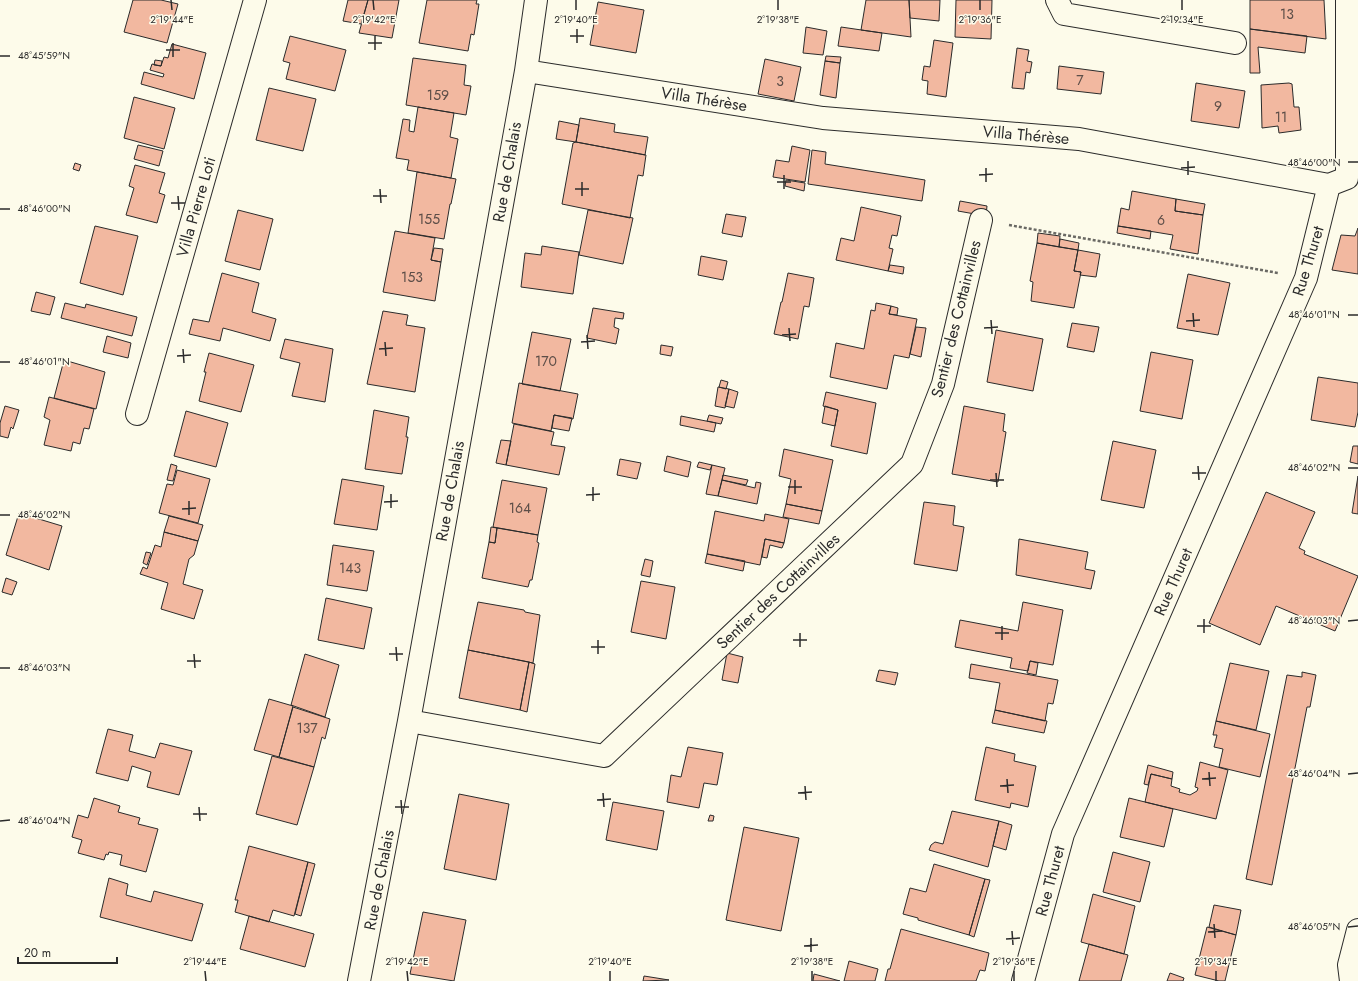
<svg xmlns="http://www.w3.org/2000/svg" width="1358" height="981" viewBox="0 0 1358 981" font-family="Jost,sans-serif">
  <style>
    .building { fill: #f2b8a0; stroke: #2b2b2b }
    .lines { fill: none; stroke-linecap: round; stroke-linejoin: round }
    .minor-casing { stroke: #2b2b2b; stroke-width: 24 }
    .path { stroke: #6a6964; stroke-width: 2.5; stroke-dasharray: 3 2; stroke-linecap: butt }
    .minor { stroke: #fdfbea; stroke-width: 22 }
    .ticks { fill: none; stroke: #2b2b2b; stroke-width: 1.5 }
    .labels { text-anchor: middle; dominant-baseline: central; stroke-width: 3; stroke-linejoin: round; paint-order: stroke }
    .number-label { font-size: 14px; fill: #5d4e48 }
    .street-label { font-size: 16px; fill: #2b2b2b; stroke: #fdfbea }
    .ticks-label { font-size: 10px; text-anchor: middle; fill: #2b2b2b; stroke: #fdfbea; stroke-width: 3; stroke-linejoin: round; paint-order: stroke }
  </style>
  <rect width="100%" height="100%" fill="#fdfbea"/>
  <!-- building -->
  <path class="building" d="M133,0H161L178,4L167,43L124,32Z
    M348,0H368L361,24L343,21Z
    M368,0H399L392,38L359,33Z
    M427,0H477L476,4H479L474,35L471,34L468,51L419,43Z
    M866,0H909L911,37L861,30Z
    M909,0H940L939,21L910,18Z
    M956,0H992L991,39L955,37Z
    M1250,0H1324L1326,39L1250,29Z
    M598,2L644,10L636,53L590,45Z
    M806,27L827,31L823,55L803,53Z
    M841,27L882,33L879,51L838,46Z
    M1250,29L1307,36L1305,53L1258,47L1260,73H1250Z
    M290,36L346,50L335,91L286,79L290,63L283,61Z
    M934,40L953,43L946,97L927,94L928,81L922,80L924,66L930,67Z
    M172,44L206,53L194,99L141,84L144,72L163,77L164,74L150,70L152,64L161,66L164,57L168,58Z
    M1017,48L1029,50L1027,61L1032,62L1030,73L1026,72L1024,89L1012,88Z
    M826,56L841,57L840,63L825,61Z
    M413,58L466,65L464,85L471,86L466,115L406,105Z
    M765,59L801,67L794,101L758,94Z
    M155,60L162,61L161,66L154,65Z
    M825,61L840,63L836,98L820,95Z
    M1059,66L1104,72L1101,94L1057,89Z
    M1196,83L1245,91L1239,128L1191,121Z
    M1289,83L1292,84L1294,107H1299L1301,130L1279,133L1278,126L1262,128L1261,85Z
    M269,88L316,99L303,151L256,140Z
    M134,97L175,108L164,149L124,138Z
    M418,107L454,113L450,137L458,139L451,178L407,170L409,160L396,158L403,119L410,120L409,131L414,132Z
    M580,118L615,124L614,132L648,137L645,155L576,142Z
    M559,121L579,125L576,142L556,139Z
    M576,142L646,155L643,176L638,175L630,218L562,204L573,143Z
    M138,145L163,151L159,166L134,159Z
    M792,146L810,150L805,182L773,177L776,160L789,162Z
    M812,150L826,152L825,164L925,180L922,201L808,184Z
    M75,163L81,165L79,171L73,169Z
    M135,165L165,173L159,193L165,195L157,223L126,215L134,188L129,186Z
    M417,172L456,179L451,204H450L444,239L408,233Z
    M786,180L805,183L804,191L785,186Z
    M1132,191L1176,199L1175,211L1203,215L1198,254L1170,249L1173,235L1118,226L1121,208L1129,210Z
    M1176,199L1205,204L1203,215L1175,211Z
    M960,201L987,206L986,216L958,211Z
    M861,207L901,216L897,236L892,235L889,248L893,249L888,271L836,260L841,238L854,241Z
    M238,210L273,219L260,270L225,261Z
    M588,210L633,218L623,264L579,255Z
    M726,214L746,217L742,237L722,233Z
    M95,226L138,236L123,295L80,283Z
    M1118,226L1151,231L1150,239L1117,233Z
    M1358,228V274L1332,270L1341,235L1355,236Z
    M395,231L435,238L431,260L441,262L435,301L383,292Z
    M1038,233L1060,236L1059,247L1037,243Z
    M1060,239L1079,243L1078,250L1059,247Z
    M1037,243L1078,250L1074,271L1081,272L1074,308L1031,301L1033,282L1030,281Z
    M542,246L579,252L573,294L521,287L525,253L541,255Z
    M434,248L443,249L441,262L431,260Z
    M1078,250L1100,254L1096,277L1080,275L1081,272L1074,271Z
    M701,256L727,261L723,280L698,275Z
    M890,265L904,267L903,274L888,271Z
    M222,273L259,283L252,312L276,319L270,341L223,328L220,341L189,334L193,319L209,322Z
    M788,273L814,278L809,307L804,306L798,339L774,334L781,302H782Z
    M1188,274L1230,283L1218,335L1177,328Z
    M36,292L55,297L50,315L31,311Z
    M65,303L85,308L86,304L137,317L132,336L61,318Z
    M876,303L891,306L889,314L917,319L909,358L894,355L887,389L830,377L836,343L864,349L871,310L875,311Z
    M891,306L898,308L897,315L889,314Z
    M593,308L624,313L623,319L615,318L614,327L619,329L616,344L587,338Z
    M383,311L408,315L406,325L425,328L415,392L367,384Z
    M1072,323L1099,327L1094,352L1067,347Z
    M916,327L926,328L921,357L910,354Z
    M996,330L1043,339L1033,391L987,382Z
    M532,332L571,339L560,391L522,384Z
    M107,336L131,343L128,358L103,352Z
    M285,339L333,349L325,402L292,396L300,363L280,358Z
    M661,345L673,347L671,356L660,354Z
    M1151,352L1193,360L1182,419L1140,411Z
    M209,353L254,365L241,412L199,401L206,372H204Z
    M64,360L105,372L96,409L54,398Z
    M1318,377L1358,383V412L1355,427L1311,420Z
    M721,380L728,382L726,389L719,387Z
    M519,383L578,394L573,419L554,415L551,431L512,423Z
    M718,387L729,389L725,408L715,406Z
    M729,389L738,392L734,408L725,406Z
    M826,392L876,403L867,454L831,446L838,410L823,406Z
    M49,397L94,409L89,429L84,428L80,444L73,442L71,451L44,445L50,420L44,417Z
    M5,406L19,410L13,429L11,427L8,438L0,436V423Z
    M825,406L838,410L835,426L822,423Z
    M964,406L1005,414L1003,431L1006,432L998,482L952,474Z
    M374,410L409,417L406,437H408L402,474L365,469Z
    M186,411L228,423L216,467L174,456Z
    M554,415L572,418L569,431L552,428Z
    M709,415L723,418L721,424L707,421Z
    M681,416L716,423L714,432L680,425Z
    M514,424L554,432L551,445L565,447L559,475L506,465Z
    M501,440L511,441L506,465L496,463Z
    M1113,441L1156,450L1144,508L1101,500Z
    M1353,446H1358V464L1350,462Z
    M784,449L833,460L822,511L786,504L791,479L779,476Z
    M667,456L691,462L688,477L664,471Z
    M620,459L641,463L637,479L617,475Z
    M699,462L712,465L710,470L697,467Z
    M171,464L177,466L173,481L167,480Z
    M712,465L725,468L718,496L706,494Z
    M177,470L210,479L198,523L159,513L167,484L173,485Z
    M723,475L748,480L746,485L722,480Z
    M1358,476V514L1352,513Z
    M342,479L384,486L377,530L334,524Z
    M502,480L547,488L538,535L493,527Z
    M722,480L755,488L756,482L761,483L757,504L718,496Z
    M1266,492L1315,512L1299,548L1305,551L1304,554L1358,576L1335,631L1276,606L1260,645L1209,623Z
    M924,502L955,506L953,525L964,527L957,571L914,564Z
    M786,504L822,511L819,524L783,517Z
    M715,511L764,521L765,514L789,519L784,543L765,539L760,565L707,554Z
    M19,513L62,526L49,570L6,555Z
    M169,516L203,525L198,541L164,532Z
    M491,527L497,528L495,543L489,542Z
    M497,528L538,535L537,542L539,543L532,580H530L528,587L482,578L489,542L495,543Z
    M164,532L198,541L194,555L189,559L183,584L203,590L194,619L161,609L168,583L140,574L143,567L147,569L155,545L161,547Z
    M765,539L784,543L782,548L770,545L767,558L762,557Z
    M1019,539L1088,552L1085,569L1095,571L1091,589L1016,575Z
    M333,545L374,551L367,591L327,585Z
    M146,552L151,553L147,565L143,563Z
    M707,554L745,561L743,571L705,563Z
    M645,559L653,561L650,577L641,575Z
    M6,578L17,582L12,595L2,592Z
    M641,581L675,587L666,639L631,632Z
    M326,598L372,608L364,649L318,640Z
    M478,602L524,610L525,612L540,615L533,663L468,650Z
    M1023,602L1063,610L1053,665L1030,661L1028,671L1010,668L1012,658L955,647L960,620L1018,631Z
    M468,650L529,662L520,710L459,698Z
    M727,653L743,657L738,683L722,680Z
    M305,654L339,665L325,717L291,705Z
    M1030,661L1038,663L1036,675L1027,673Z
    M529,662L535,664L527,712L520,710Z
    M1230,663L1269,671L1256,730L1216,721Z
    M971,664L1058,680L1053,704L1048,703L1045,721L995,710L1000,683L969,678Z
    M879,670L898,673L895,685L876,681Z
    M1302,672L1316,675L1310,707H1307L1272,885L1246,879L1287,675L1302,677Z
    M269,699L293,706L279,757L254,750Z
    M293,707L330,719L325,739L322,737L314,767L279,757Z
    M995,710L1047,721L1044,733L992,723Z
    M1216,721L1270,734L1260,777L1219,767L1223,749L1214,747L1217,735H1213Z
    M108,729L133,735L129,751L155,758L160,743L192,751L179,795L147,787L151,772L132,766L128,781L96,773Z
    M688,747L723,753L717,785L704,783L699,808L667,802L671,775L681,777Z
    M986,747L1015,754L1014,761L1036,766L1028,807L1011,803L1010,808L975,800Z
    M272,756L314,767L297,825L256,814Z
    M1200,762L1228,770L1216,819L1145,802L1151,774L1172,779L1171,786L1180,789L1179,792L1190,795L1197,791L1198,788L1195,787Z
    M1148,765L1173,772L1172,779L1151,774L1148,785L1144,784Z
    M459,794L509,804L496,880L444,869Z
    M94,798L120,806L118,812L140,818L138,824L158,829L146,872L120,865L122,855L109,852L108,855L106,854L104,860L78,853L82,840L72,837L78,815L88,818Z
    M1129,798L1173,809L1164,847L1120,837Z
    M613,802L664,811L657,850L606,840Z
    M952,811L999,821L988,867L929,850L931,845L935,842L943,844Z
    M710,815L714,816L713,821H708Z
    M999,821L1012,825L1006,850L993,846Z
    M744,827L799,838L781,931L726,920Z
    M249,846L308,862L294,916L273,910L269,922L235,912L238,900H235Z
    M1113,852L1150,862L1140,902L1103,892Z
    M308,862L315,864L301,916L295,914Z
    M934,864L985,879L969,935L918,920V918L903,914L910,888L926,892Z
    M109,878L128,884L126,895L151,902L154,891L203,904L192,941L100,917Z
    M985,879L990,880L974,937L969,935Z
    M1093,894L1135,906L1124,954L1081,942Z
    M1214,905L1241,910L1236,935L1209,927Z
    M423,912L466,920L454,981L410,974Z
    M249,916L314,934L305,967L240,949Z
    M1207,927L1236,935L1225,981H1219L1195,975Z
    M901,929L989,953L985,971L980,970L976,981H885L888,969H890Z
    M1089,944L1128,955L1121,981H1079Z
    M849,961L878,969L875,981H844Z
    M1170,973L1184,978L1183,981H1167Z
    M814,974L840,981H813Z
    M644,976L669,980L643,981Z"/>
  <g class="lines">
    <!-- minor casing -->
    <g class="minor-casing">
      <path id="minor" d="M1057,0L1064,14L1235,43
        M526,71L823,118L1079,139L1329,185L1347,178V0
        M137,414L255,0
        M409,721L604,756L912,464L943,384L981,220
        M359,981L409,721L526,71L536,0
        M1023,981L1063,834L1306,278L1329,185
        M1351,981L1349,965L1358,930"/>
    </g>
    <!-- path -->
    <path class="path" d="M1009,225L1278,273"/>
    <!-- minor -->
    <use href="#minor" class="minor"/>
  </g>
  <!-- ticks -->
  <path class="ticks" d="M171,0L172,10M373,0L374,10M576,0V10M778,0V10M980,0V10M1182,0V10M577,29V43M375,36V50M570,36H584M173,43V57M368,43H382M166,50H180M0,56H10M1188,161V175M1348,162H1358M986,168V182M1181,168L1195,167M784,175V189M979,175L993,174M582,182V196M777,182H791M380,189L381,203M575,189H589M178,196L179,210M373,196H387M171,203H185M0,209H10M1193,313L1194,327M1348,315H1358M991,320L992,334M1186,321L1200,320M789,328L790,341M984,328L998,327M587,335L588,349M782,335L796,334M385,342L386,356M581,342L595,341M183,349L184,363M379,349L393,348M177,356L191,355M0,362H10M1198,466L1199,480M1348,468H1358M996,473L997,487M1192,473H1206M795,480V494M990,480H1004M593,487V501M788,487H802M391,494V508M586,495L600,494M189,501V515M384,502L398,501M182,509L196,508M0,515H10M1204,619V633M1348,621L1358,620M1002,626V640M1197,626H1211M800,633V647M995,633H1009M598,640V654M793,640H807M396,647L397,661M591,647H605M194,654L195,668M389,654H403M187,661H201M0,668H10M1209,772L1210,786M1348,774L1358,773M1007,779L1008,793M1202,779L1216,778M805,786L806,800M1000,786L1014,785M603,793L604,807M798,793L812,792M401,800L402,814M597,800L611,799M199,807L200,821M395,807H409M193,814H207M0,821L10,820M1214,924L1215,938M1348,927L1358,926M1012,931L1013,945M1208,932L1222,931M811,938V952M1006,939L1020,938M804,946L818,945M205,971L206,981M407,971L408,981M610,971V981M812,971V981M1014,971V981M1216,971V981"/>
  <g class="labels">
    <!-- number labels -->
    <g class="number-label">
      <text x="1287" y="14">13</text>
      <text x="1080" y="80">7</text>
      <text x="780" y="81">3</text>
      <text x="438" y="95">159</text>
      <text x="1218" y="106">9</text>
      <text x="1281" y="117">11</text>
      <text x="429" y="219">155</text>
      <text x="1161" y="220">6</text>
      <text x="412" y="277">153</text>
      <text x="546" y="361">170</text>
      <text x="520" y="508">164</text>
      <text x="350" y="568">143</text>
      <text x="307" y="728">137</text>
    </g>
    <!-- street labels -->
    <g class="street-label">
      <text transform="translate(704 99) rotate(9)">Villa Thérèse</text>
      <text transform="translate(1026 135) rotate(5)">Villa Thérèse</text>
      <text transform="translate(507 172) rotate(-80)">Rue de Chalais</text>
      <text transform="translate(196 207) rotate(-74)">Villa Pierre Loti</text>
      <text transform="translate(1308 261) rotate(-73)">Rue Thuret</text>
      <text transform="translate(956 319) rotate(-76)">Sentier des Cottainvilles</text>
      <text transform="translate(450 491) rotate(-80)">Rue de Chalais</text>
      <text transform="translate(1173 582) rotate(-66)">Rue Thuret</text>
      <text transform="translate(778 591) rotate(-43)">Sentier des Cottainvilles</text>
      <text transform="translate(379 880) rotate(-79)">Rue de Chalais</text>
      <text transform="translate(1050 881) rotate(-75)">Rue Thuret</text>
    </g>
  </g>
  <g class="ticks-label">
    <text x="172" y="23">2°19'44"E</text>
    <text x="374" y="23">2°19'42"E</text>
    <text x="576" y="23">2°19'40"E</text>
    <text x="778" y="23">2°19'38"E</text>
    <text x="980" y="23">2°19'36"E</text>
    <text x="1182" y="23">2°19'34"E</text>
    <text x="44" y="59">48°45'59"N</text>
    <text x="1314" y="166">48°46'00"N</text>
    <text x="44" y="212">48°46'00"N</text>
    <text x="1314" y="318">48°46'01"N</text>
    <text x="44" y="365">48°46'01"N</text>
    <text x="1314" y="471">48°46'02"N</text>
    <text x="44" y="518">48°46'02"N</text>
    <text x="1314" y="624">48°46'03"N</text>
    <text x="44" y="671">48°46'03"N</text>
    <text x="1314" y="777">48°46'04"N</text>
    <text x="44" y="824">48°46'04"N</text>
    <text x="1314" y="930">48°46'05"N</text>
    <text x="205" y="965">2°19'44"E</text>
    <text x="407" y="965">2°19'42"E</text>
    <text x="610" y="965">2°19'40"E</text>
    <text x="812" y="965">2°19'38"E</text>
    <text x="1014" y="965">2°19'36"E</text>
    <text x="1216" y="965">2°19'34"E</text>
  </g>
  <!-- scale -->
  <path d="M18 957v6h99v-6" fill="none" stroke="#2b2b2b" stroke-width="2"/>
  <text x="24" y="957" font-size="12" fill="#2b2b2b" stroke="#fdfbea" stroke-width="3" paint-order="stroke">20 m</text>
</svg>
